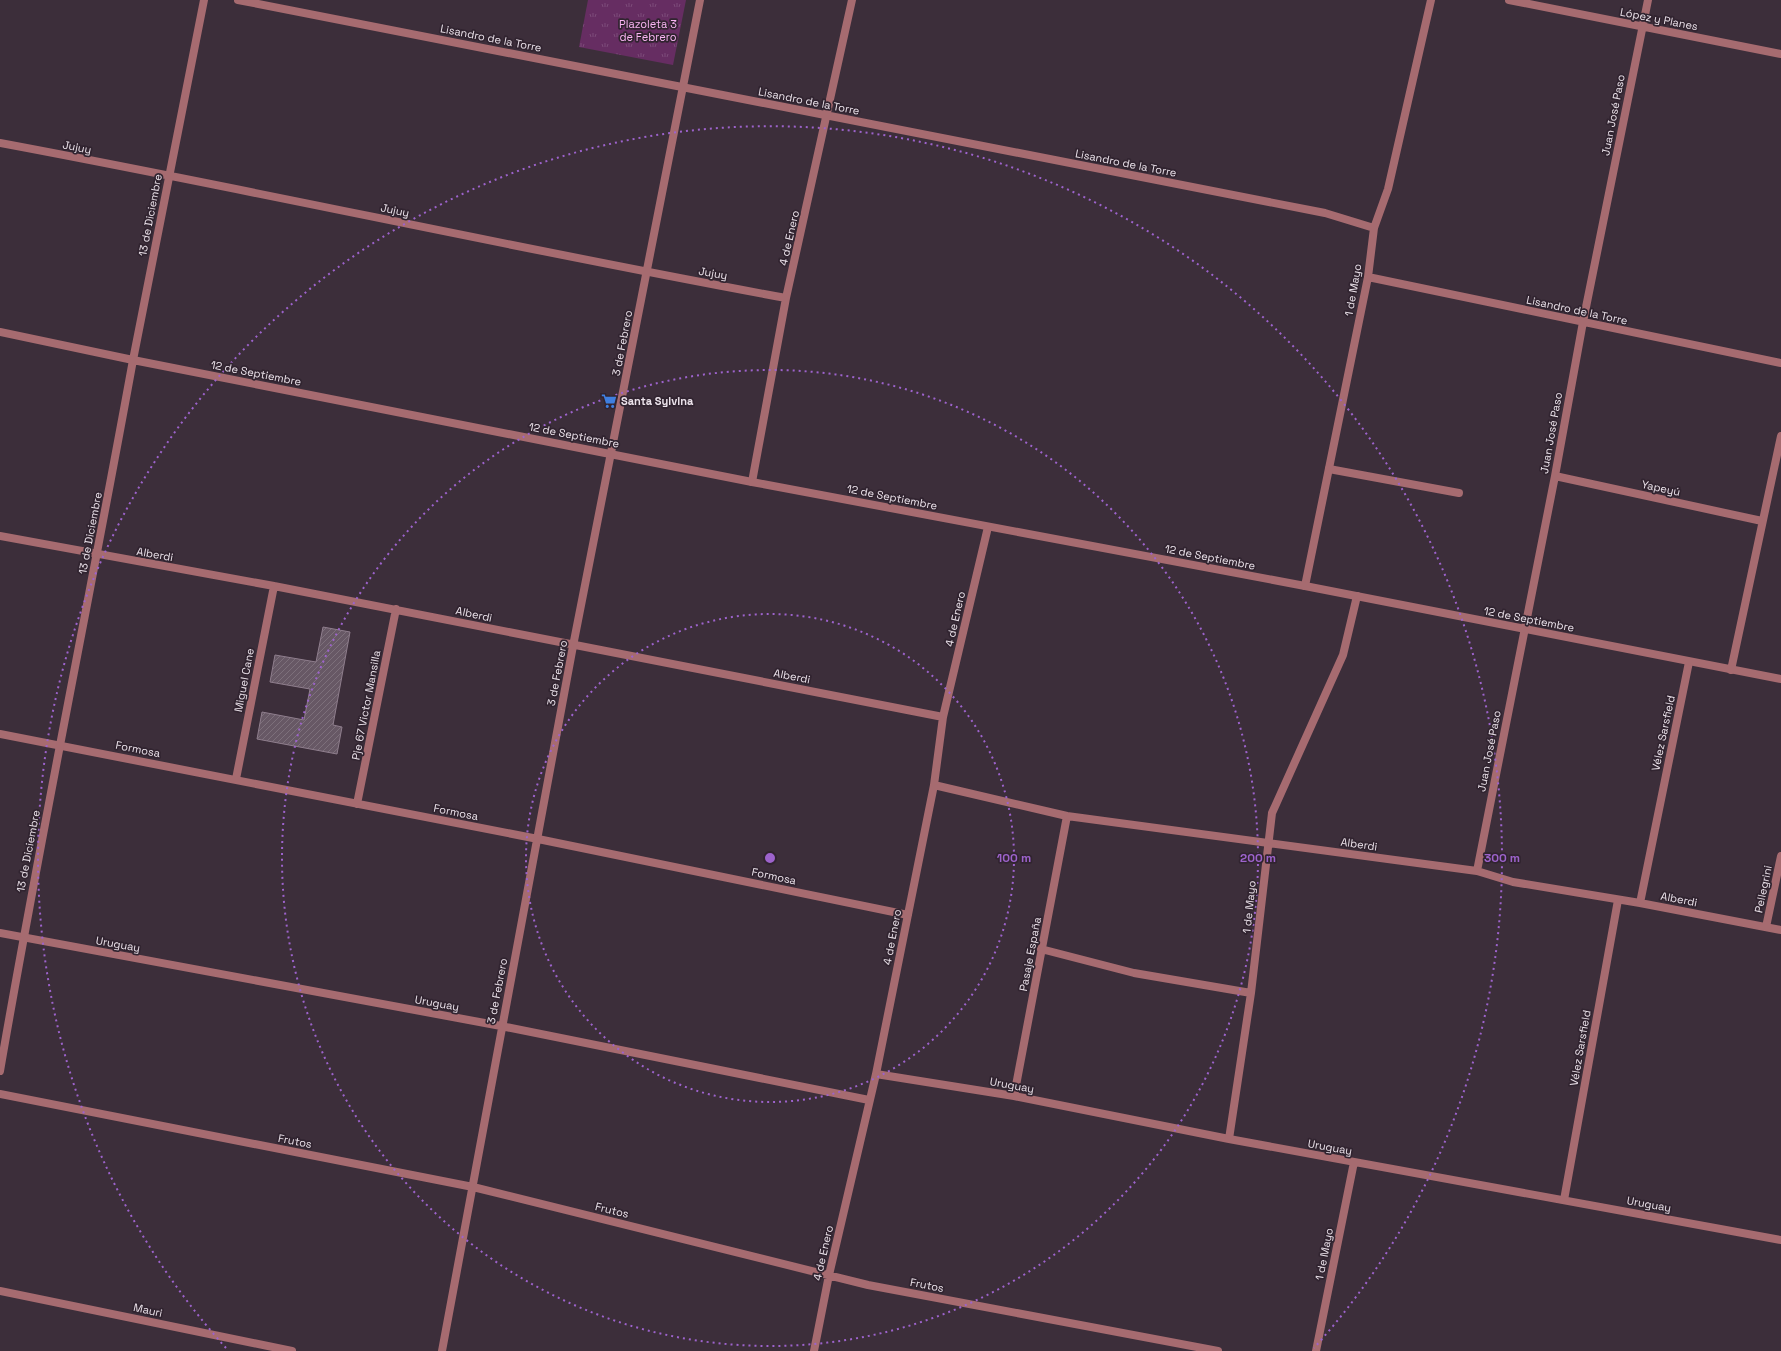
<svg xmlns="http://www.w3.org/2000/svg" width="1781" height="1351" viewBox="0 0 1781 1351" font-family="'Space Grotesk',sans-serif">
  <style>
    .grass { fill: url(#grass-tufts) }
    .building { fill: url(#building-hatch); stroke: #8f7e8d }
    .lines { fill: none; stroke-linecap: round; stroke-linejoin: round }
    .service { stroke: #a66b70; stroke-width: 8 }
    .minor { stroke: #a66b70; stroke-width: 8 }
    .tertiary { stroke: #a66b70; stroke-width: 8 }
    .ring { fill: none; stroke: #9d63cc; stroke-width: 2; stroke-dasharray: 2 4 }
    .labels { text-anchor: middle; dominant-baseline: central; stroke-width: 3.5; stroke-linejoin: round; paint-order: stroke }
    .street-label { font-size: 11px; fill: #ece3eb; stroke: #312430 }
    .park-label { font-size: 11px; fill: #f9b5f3; stroke: #312430 }
    .poi-label { font-size: 11px; font-weight: bold; fill: #ece3eb; stroke: #312430; text-anchor: start }
    .centre { fill: #9d63cc; stroke: #312430; stroke-width: 2 }
    .ring-label { font-size: 12px; text-anchor: middle; font-weight: bold; fill: #9d63cc; stroke: #312430; stroke-width: 3.5; stroke-linejoin: round; paint-order: stroke }
  </style>
  <defs>
    <pattern id="grass-tufts" width="24" height="20" patternUnits="userSpaceOnUse"><rect width="24" height="20" fill="#662d62"/><path d="M3 7l-1-3M5 7V3M7 7l1-3M15 17l-1-3M17 17v-4M19 17l1-3" fill="none" stroke="#7c4b79"/></pattern>
    <pattern id="building-hatch" width="6" height="6" patternUnits="userSpaceOnUse"><rect width="6" height="6" fill="#675865"/><path d="M-1 1l2-2M0 6l6-6M5 7l2-2" fill="none" stroke="#7d707b"/></pattern>
  </defs>
  <rect width="100%" height="100%" fill="#3c2e3a"/>
  <!-- grass -->
  <path class="grass" d="M588,0H686L673,65L579,47Z"/>
  <!-- building -->
  <path class="building" d="M323,627L350,632L333,725L342,727L337,754L257,739L262,712L304,720L310,689L270,682L275,655L316,662Z"/>
  <g class="lines">
    <!-- service -->
    <path class="service" d="M1329,469L1459,493"/>
    <!-- minor -->
    <path class="minor" d="M238,0L1325,213L1374,228
      M1509,0L1781,54
      M0,143C263,192 523,250 786,298
      M1368,277L1781,363
      M0,332L133,360L204,0
      M1555,476L1762,521
      M752,482L786,298L852,0
      M0,536L274,586L943,717
      M1305,586L1368,277L1374,228L1388,189L1431,0
      M1731,670L1781,436
      M0,734L538,839L908,915
      M236,779L274,586
      M934,785L1067,816L1477,871L1513,882L1640,903L1781,930
      M357,804L396,609
      M1477,871L1555,476L1583,322L1648,0
      M1640,903L1689,662
      M1766,927L1781,856
      M0,933L501,1026L869,1100
      M1041,949L1134,973L1251,993
      M876,1074L1014,1096L1229,1139L1781,1240
      M0,1094L473,1187L868,1285L1218,1351
      M1014,1096L1067,816
      M1229,1139L1251,993L1272,813L1343,655L1357,596
      M1564,1200L1618,900
      M0,1291L292,1351
      M442,1351L573,646L700,0
      M814,1351L829,1275L876,1074L934,785L943,717L988,527
      M1316,1351L1354,1162"/>
    <!-- tertiary -->
    <path class="tertiary" d="M0,1071C41,833 90,597 133,360L752,482L1305,586L1781,679"/>
  </g>
  <!-- distance rings -->
  <g class="ring">
    <circle cx="770" cy="858" r="244"/>
    <circle cx="770" cy="858" r="488"/>
    <path d="M226 1348A732 732 0 1 1 1314 1348"/>
  </g>
  <!-- icons -->
  <defs>
    <g id="supermarket-bare" transform="scale(1.2)"><path d="M-6-5.5h2.5l.6 2H6L4.5 2H-2.5L-4.4-4H-6ZM-1.5 3.2a1.3 1.3 0 1 0 .1 0ZM3 3.2a1.3 1.3 0 1 0 .1 0Z" fill="#3f7fe0" stroke="#312430" stroke-width="2.5" paint-order="stroke"/></g>
  </defs>
  <g fill-rule="evenodd">
    <use href="#supermarket-bare" x="609" y="401"/>
  </g>
  <g class="labels">
    <!-- street labels -->
    <g class="street-label">
      <text transform="translate(1659 19) rotate(11)">López y Planes</text>
      <text transform="translate(491 38) rotate(11)">Lisandro de la Torre</text>
      <text transform="translate(809 101) rotate(11)">Lisandro de la Torre</text>
      <text transform="translate(1613 115) rotate(-79)">Juan José Paso</text>
      <text transform="translate(77 147) rotate(11)">Jujuy</text>
      <text transform="translate(1126 163) rotate(11)">Lisandro de la Torre</text>
      <text transform="translate(395 210) rotate(12)">Jujuy</text>
      <text transform="translate(150 215) rotate(-79)">13 de Diciembre</text>
      <text transform="translate(789 238) rotate(-77)">4 de Enero</text>
      <text transform="translate(713 273) rotate(10)">Jujuy</text>
      <text transform="translate(1353 290) rotate(-80)">1 de Mayo</text>
      <text transform="translate(1577 310) rotate(12)">Lisandro de la Torre</text>
      <text transform="translate(622 343) rotate(-79)">3 de Febrero</text>
      <text transform="translate(256 373) rotate(11)">12 de Septiembre</text>
      <text transform="translate(1551 433) rotate(-80)">Juan José Paso</text>
      <text transform="translate(574 435) rotate(11)">12 de Septiembre</text>
      <text transform="translate(1661 488) rotate(12)">Yapeyú</text>
      <text transform="translate(892 497) rotate(11)">12 de Septiembre</text>
      <text transform="translate(90 533) rotate(-79)">13 de Diciembre</text>
      <text transform="translate(155 554) rotate(10)">Alberdi</text>
      <text transform="translate(1210 557) rotate(11)">12 de Septiembre</text>
      <text transform="translate(474 614) rotate(12)">Alberdi</text>
      <text transform="translate(955 619) rotate(-77)">4 de Enero</text>
      <text transform="translate(1529 619) rotate(11)">12 de Septiembre</text>
      <text transform="translate(557 673) rotate(-79)">3 de Febrero</text>
      <text transform="translate(792 676) rotate(11)">Alberdi</text>
      <text transform="translate(244 680) rotate(-79)">Miguel Cane</text>
      <text transform="translate(366 705) rotate(-79)">Pje 67 Victor Mansilla</text>
      <text transform="translate(1663 733) rotate(-78)">Vélez Sarsfield</text>
      <text transform="translate(138 749) rotate(11)">Formosa</text>
      <text transform="translate(1489 751) rotate(-79)">Juan José Paso</text>
      <text transform="translate(456 812) rotate(11)">Formosa</text>
      <text transform="translate(1359 844) rotate(8)">Alberdi</text>
      <text transform="translate(28 851) rotate(-79)">13 de Diciembre</text>
      <text transform="translate(774 876) rotate(12)">Formosa</text>
      <text transform="translate(1763 889) rotate(-78)">Pellegrini</text>
      <text transform="translate(1679 899) rotate(11)">Alberdi</text>
      <text transform="translate(1249 907) rotate(-84)">1 de Mayo</text>
      <text transform="translate(892 937) rotate(-79)">4 de Enero</text>
      <text transform="translate(118 944) rotate(10)">Uruguay</text>
      <text transform="translate(1030 954) rotate(-79)">Pasaje España</text>
      <text transform="translate(497 991) rotate(-79)">3 de Febrero</text>
      <text transform="translate(437 1003) rotate(10)">Uruguay</text>
      <text transform="translate(1580 1048) rotate(-80)">Vélez Sarsfield</text>
      <text transform="translate(1012 1085) rotate(10)">Uruguay</text>
      <text transform="translate(295 1141) rotate(11)">Frutos</text>
      <text transform="translate(1330 1147) rotate(10)">Uruguay</text>
      <text transform="translate(1649 1204) rotate(10)">Uruguay</text>
      <text transform="translate(612 1210) rotate(14)">Frutos</text>
      <text transform="translate(823 1253) rotate(-77)">4 de Enero</text>
      <text transform="translate(1324 1254) rotate(-79)">1 de Mayo</text>
      <text transform="translate(927 1285) rotate(11)">Frutos</text>
      <text transform="translate(148 1310) rotate(12)">Mauri</text>
    </g>
    <!-- park labels -->
    <g class="park-label">
      <text x="648" y="24">Plazoleta 3<tspan x="648" dy="13">de Febrero</tspan></text>
    </g>
    <!-- poi labels -->
    <g class="poi-label">
      <text x="621" y="401">Santa Sylvina</text>
    </g>
  </g>
  <circle cx="770" cy="858" r="6" class="centre"/>
  <g class="ring-label">
    <text x="1014" y="862">100 m</text>
    <text x="1258" y="862">200 m</text>
    <text x="1502" y="862">300 m</text>
  </g>
</svg>
